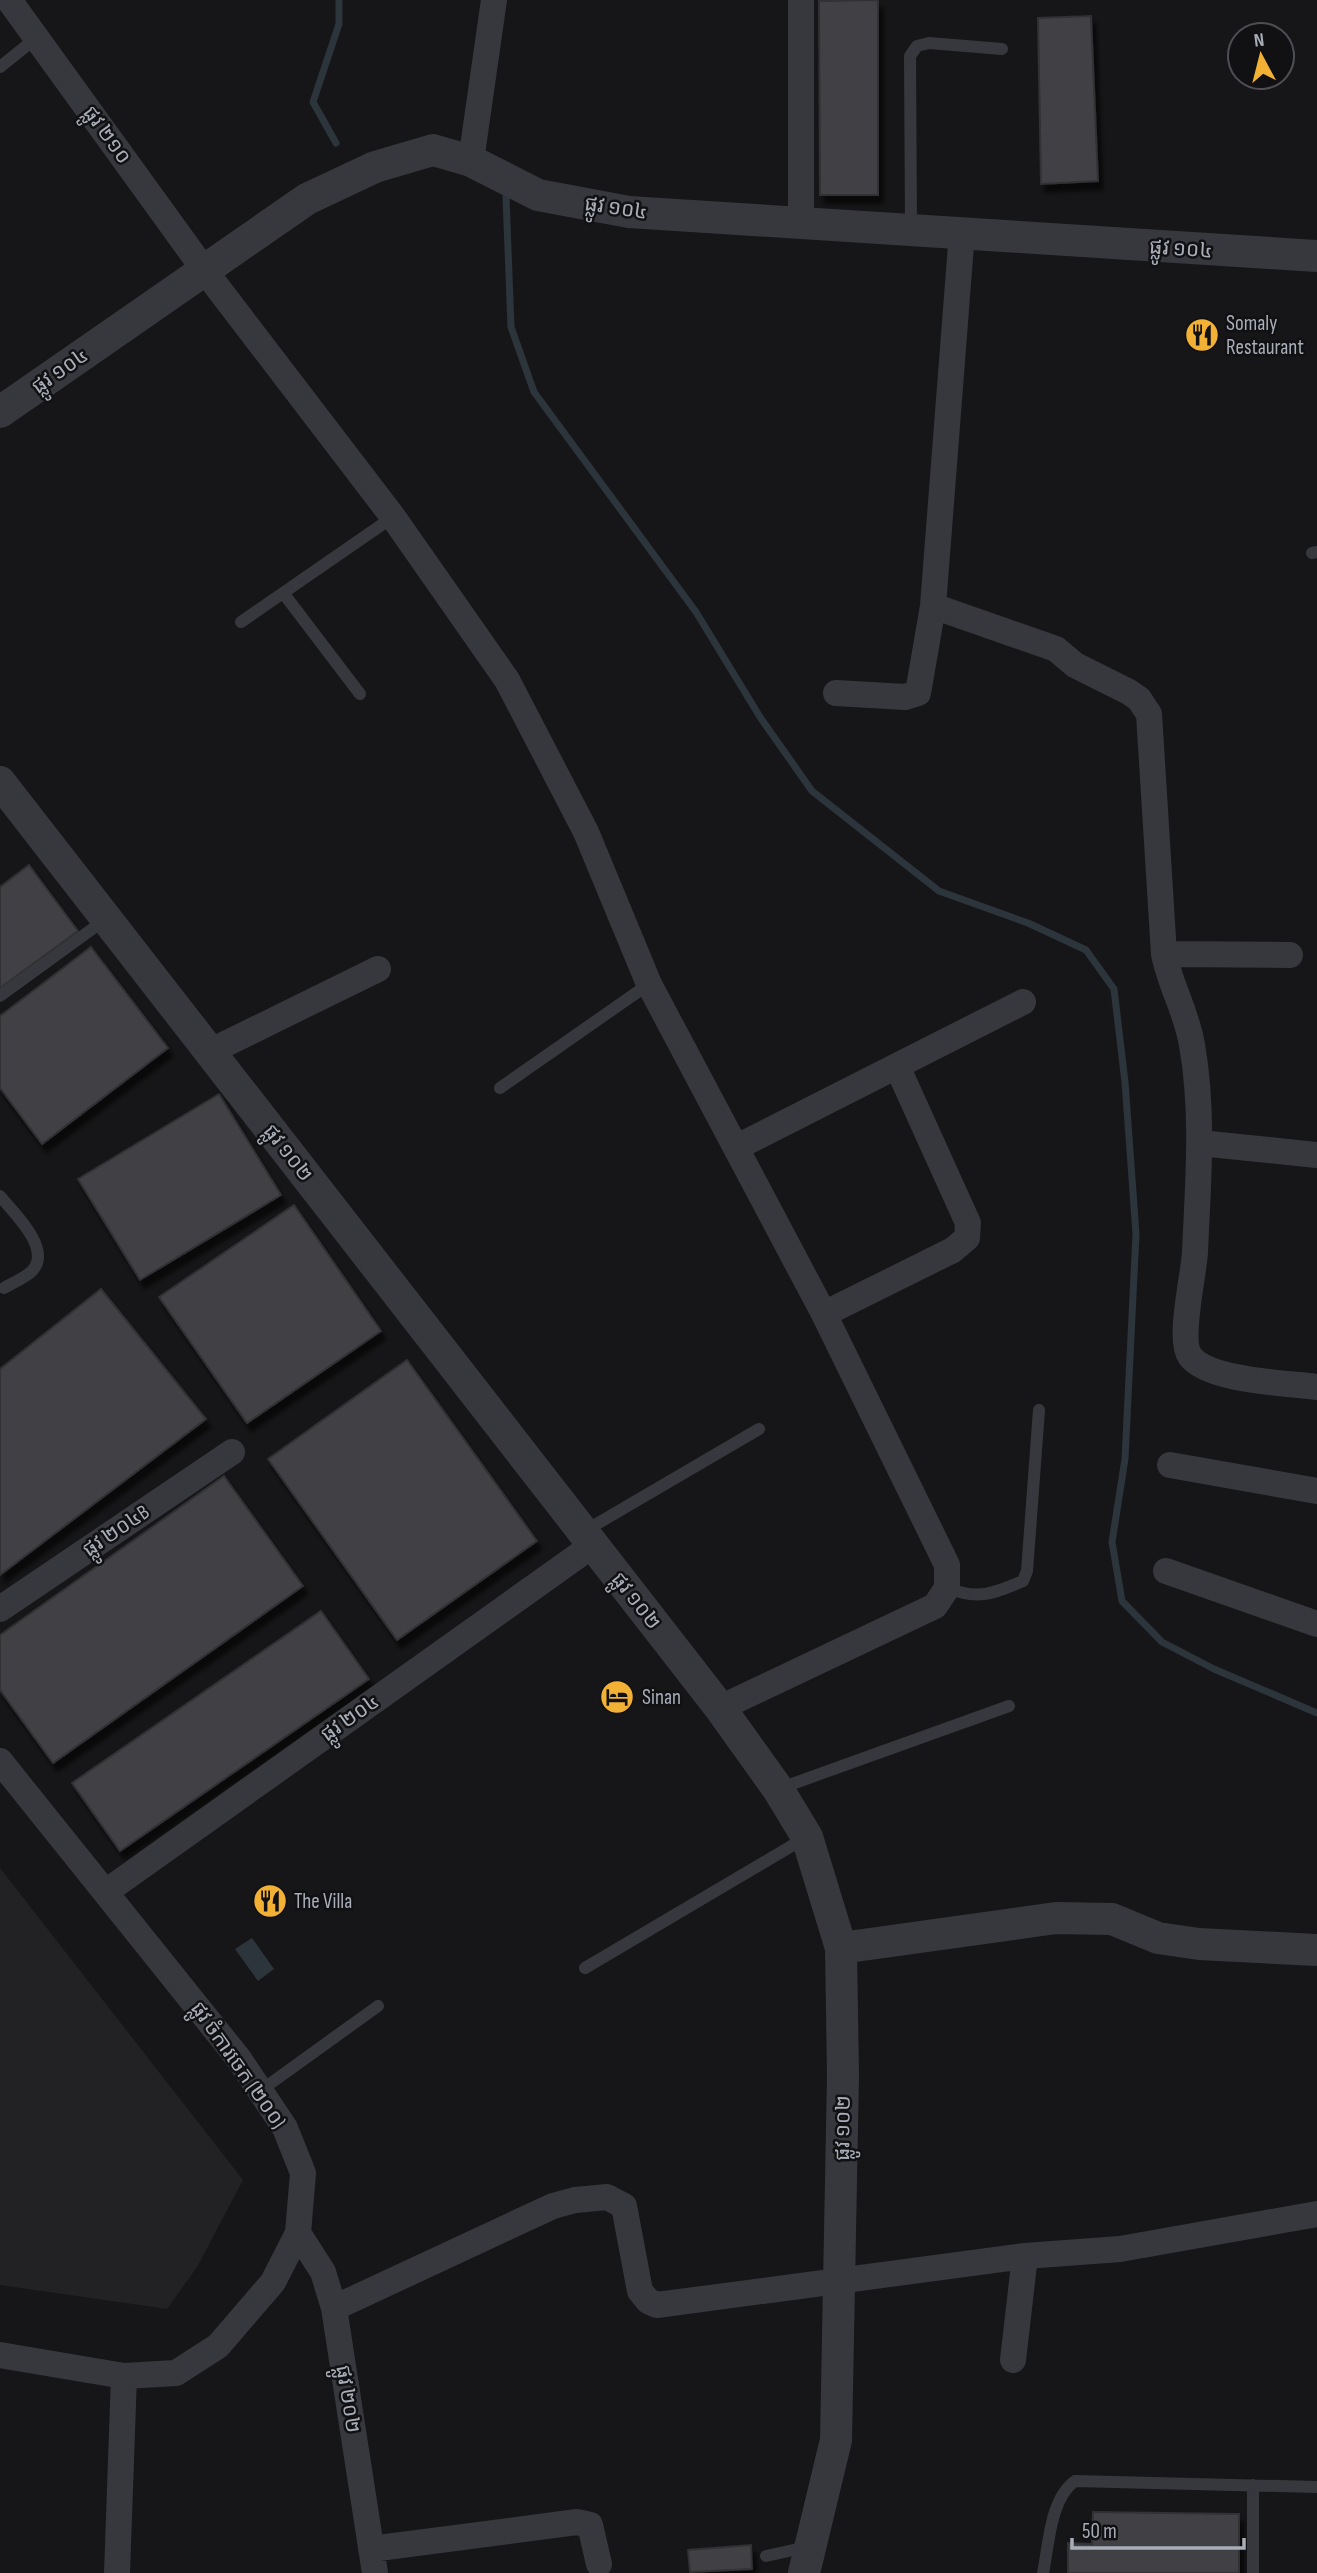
<svg xmlns="http://www.w3.org/2000/svg" width="1317" height="2573" viewBox="0 0 1317 2573" font-family="'Sofia Sans Condensed','Noto Sans Khmer',sans-serif">
  <style>
    .built { fill: #222225 }
    .water { fill: #2c353c }
    .lines { fill: none; stroke-linecap: round; stroke-linejoin: round }
    .stream { stroke: #2c353c; stroke-width: 7 }
    .building { fill: #404145; stroke: #303034; stroke-width: 2; filter: url(#shadow) }
    .service { stroke: #37383d; stroke-width: 12 }
    .minor { stroke: #37383d; stroke-width: 26 }
    .tertiary { stroke: #37383d; stroke-width: 32 }
    .labels { text-anchor: middle; dominant-baseline: central; stroke-width: 5; stroke-linejoin: round; paint-order: stroke }
    .street-label { font-size: 21px; fill: #a8adb8; stroke: #111113 }
    .poi-label { font-size: 21px; fill: #a8adb8; stroke: #111113; text-anchor: start }
  </style>
  <defs>
    <filter id="shadow"><feDropShadow dx="4.5" dy="8" stdDeviation="2" flood-color="#0009"/></filter>
  </defs>
  <rect width="100%" height="100%" fill="#161618"/>
  <!-- built -->
  <path class="built" d="M0,1868L243,2180L197,2267L167,2309L0,2285Z"/>
  <!-- water -->
  <path class="water" d="M252,1938L274,1969L258,1981L235,1949Z"/>
  <g class="lines">
    <!-- stream -->
    <path class="stream" d="M336,143L313,102L339,24V0
      M506,197L511,327L534,392L696,612L760,717L812,791L939,891L1028,923L1086,950L1114,989L1125,1082L1136,1234L1125,1459L1112,1542L1122,1601L1162,1642L1214,1669L1317,1713"/>
  </g>
  <!-- building -->
  <path class="building" d="M878,0V195H820L819,1Z
    M1091,16L1098,181L1041,184L1038,18Z
    M29,865L78,931L0,988V887Z
    M91,947L168,1048L42,1144L0,1088V1016Z
    M219,1094L281,1195L140,1280L78,1179Z
    M294,1205L381,1331L247,1423L159,1297Z
    M101,1289L206,1419L0,1575V1369Z
    M407,1360L537,1541L397,1640L268,1459Z
    M224,1476L303,1586L53,1763L0,1690V1635Z
    M321,1611L369,1679L120,1851L72,1783Z
    M1093,2512L1239,2514V2573H1068V2543L1092,2544Z
    M751,2545L752,2569L690,2572L688,2550Z"/>
  <g class="lines">
    <!-- service -->
    <path class="service" d="M0,67L36,38
      M911,228L910,56L917,46L929,43L1002,49
      M1312,553L1317,552
      M284,594L360,694
      M241,622L393,517
      M0,996L106,919
      M500,1088L649,984
      M0,1196C13,1212 53,1249 32,1271C25,1278 12,1283 4,1288
      M583,1532L759,1429
      M947,1588C978,1600 993,1594 1023,1581L1027,1571L1039,1410
      M778,1789L1009,1706
      M585,1968L805,1838
      M260,2091L378,2006
      M1253,2485V2573
      M766,2556L807,2547
      M1043,2573C1049,2544 1050,2499 1075,2481L1317,2487"/>
    <!-- minor -->
    <path class="minor" d="M9,0L205,271L393,517L507,680L586,832L649,984L824,1314L947,1565V1588L935,1606L720,1708
      M471,161L494,0
      M801,224V0
      M962,232L933,606L1056,649L1075,665L1129,692L1139,699L1149,714L1164,954C1170,985 1187,1013 1192,1045C1204,1113 1198,1183 1195,1252C1194,1274 1178,1340 1190,1356C1208,1381 1287,1383 1317,1387
      M836,693L905,697L918,693L933,606
      M1164,954L1290,955
      M209,1052L378,969
      M1200,1143L1317,1155
      M737,1147L1023,1002
      M824,1314L953,1250L967,1238L968,1223L897,1066
      M1170,1465L1317,1491
      M1166,1571L1317,1624
      M0,1609L232,1452
      M0,1761L239,2059L285,2128L303,2173L298,2233L273,2282L218,2346L176,2373L124,2376L0,2355
      M107,1891L593,1545
      M298,2233L323,2272L334,2308L375,2573
      M334,2308L553,2206L575,2200L607,2197L624,2206L640,2291L648,2301L657,2305L1025,2256L1120,2249L1317,2214
      M1013,2360L1025,2256
      M371,2549L577,2522L590,2525L599,2564
      M117,2573L124,2376"/>
    <!-- tertiary -->
    <path class="tertiary" d="M0,412L307,199L375,167L433,150L471,161L538,195L629,212L1317,256
      M0,782L720,1708L778,1789L807,1837L841,1948L843,2076L836,2440L804,2573
      M841,1948L1056,1918L1112,1919L1158,1938L1199,1944L1317,1950"/>
  </g>
  <!-- icons -->
  <defs>
    <g id="restaurant-disc" transform="scale(1.75)"><circle r="9.5" fill="#f2b134" stroke="#111113"/><path d="M-5-6h1v4h1v-4h1v4h1v-4h1v5L-1.5 .5V6h-2V.5L-5-1ZM5-6V6H3V1.5H1.5Q1.5-4 5-6Z" fill="#111"/></g>
    <g id="hotel-disc" transform="scale(1.75)"><circle r="9.5" fill="#f2b134" stroke="#111113"/><path d="M-6-4.5h1.5V1H6V5H4.5V3h-9V5H-6ZM-4 0a1.8 1.8 0 1 1 3.6 0ZM.5 0V-2.5h3Q6-2.5 6 0Z" fill="#111"/></g>
  </defs>
  <g fill-rule="evenodd">
    <use href="#restaurant-disc" x="1202" y="335"/>
    <use href="#hotel-disc" x="617" y="1697"/>
    <use href="#restaurant-disc" x="270" y="1901"/>
  </g>
  <g class="labels">
    <!-- street labels -->
    <g class="street-label">
      <text transform="translate(107 135) rotate(54)">ផ្លូវ ២១០</text>
      <text transform="translate(616 208) rotate(8)">ផ្លូវ ១០៤</text>
      <text transform="translate(1181 249) rotate(4)">ផ្លូវ ១០៤</text>
      <text transform="translate(60 371) rotate(-35)">ផ្លូវ ១០៤</text>
      <text transform="translate(288 1153) rotate(52)">ផ្លូវ ១០២</text>
      <text transform="translate(116 1531) rotate(-34)">ផ្លូវ ២០៤B</text>
      <text transform="translate(636 1601) rotate(52)">ផ្លូវ ១០២</text>
      <text transform="translate(350 1718) rotate(-35)">ផ្លូវ ២០៤</text>
      <text transform="translate(238 2065) rotate(55)">ផ្លូវ ចំការចេក (២០០)</text>
      <text transform="translate(843 2128) rotate(-89)">ផ្លូវ ១០២</text>
      <text transform="translate(348 2399) rotate(81)">ផ្លូវ ២០២</text>
    </g>
    <!-- poi labels -->
    <g class="poi-label">
      <text x="1226" y="323">Somaly<tspan x="1226" dy="24">Restaurant</tspan></text>
      <text x="642" y="1697">Sinan</text>
      <text x="294" y="1901">The Villa</text>
    </g>
  </g>
  <!-- north arrow -->
  <g transform="translate(1261 56) rotate(353)"><circle r="33" fill="#111113" stroke="#4d4f55" stroke-width="2"/>
  <path d="M0-5L12 26L0 18L-12 26Z" fill="#f2b134"/>
  <text y="-10" font-size="19" font-weight="bold" text-anchor="middle" fill="#a8adb8">N</text>
  </g>
  <!-- scale -->
  <path d="M1072 2538v10h172v-10" fill="none" stroke="#a8adb8" stroke-width="3.5"/>
  <text x="1082" y="2538" font-size="21" fill="#a8adb8" stroke="#111113" stroke-width="5" paint-order="stroke">50 m</text>
</svg>
